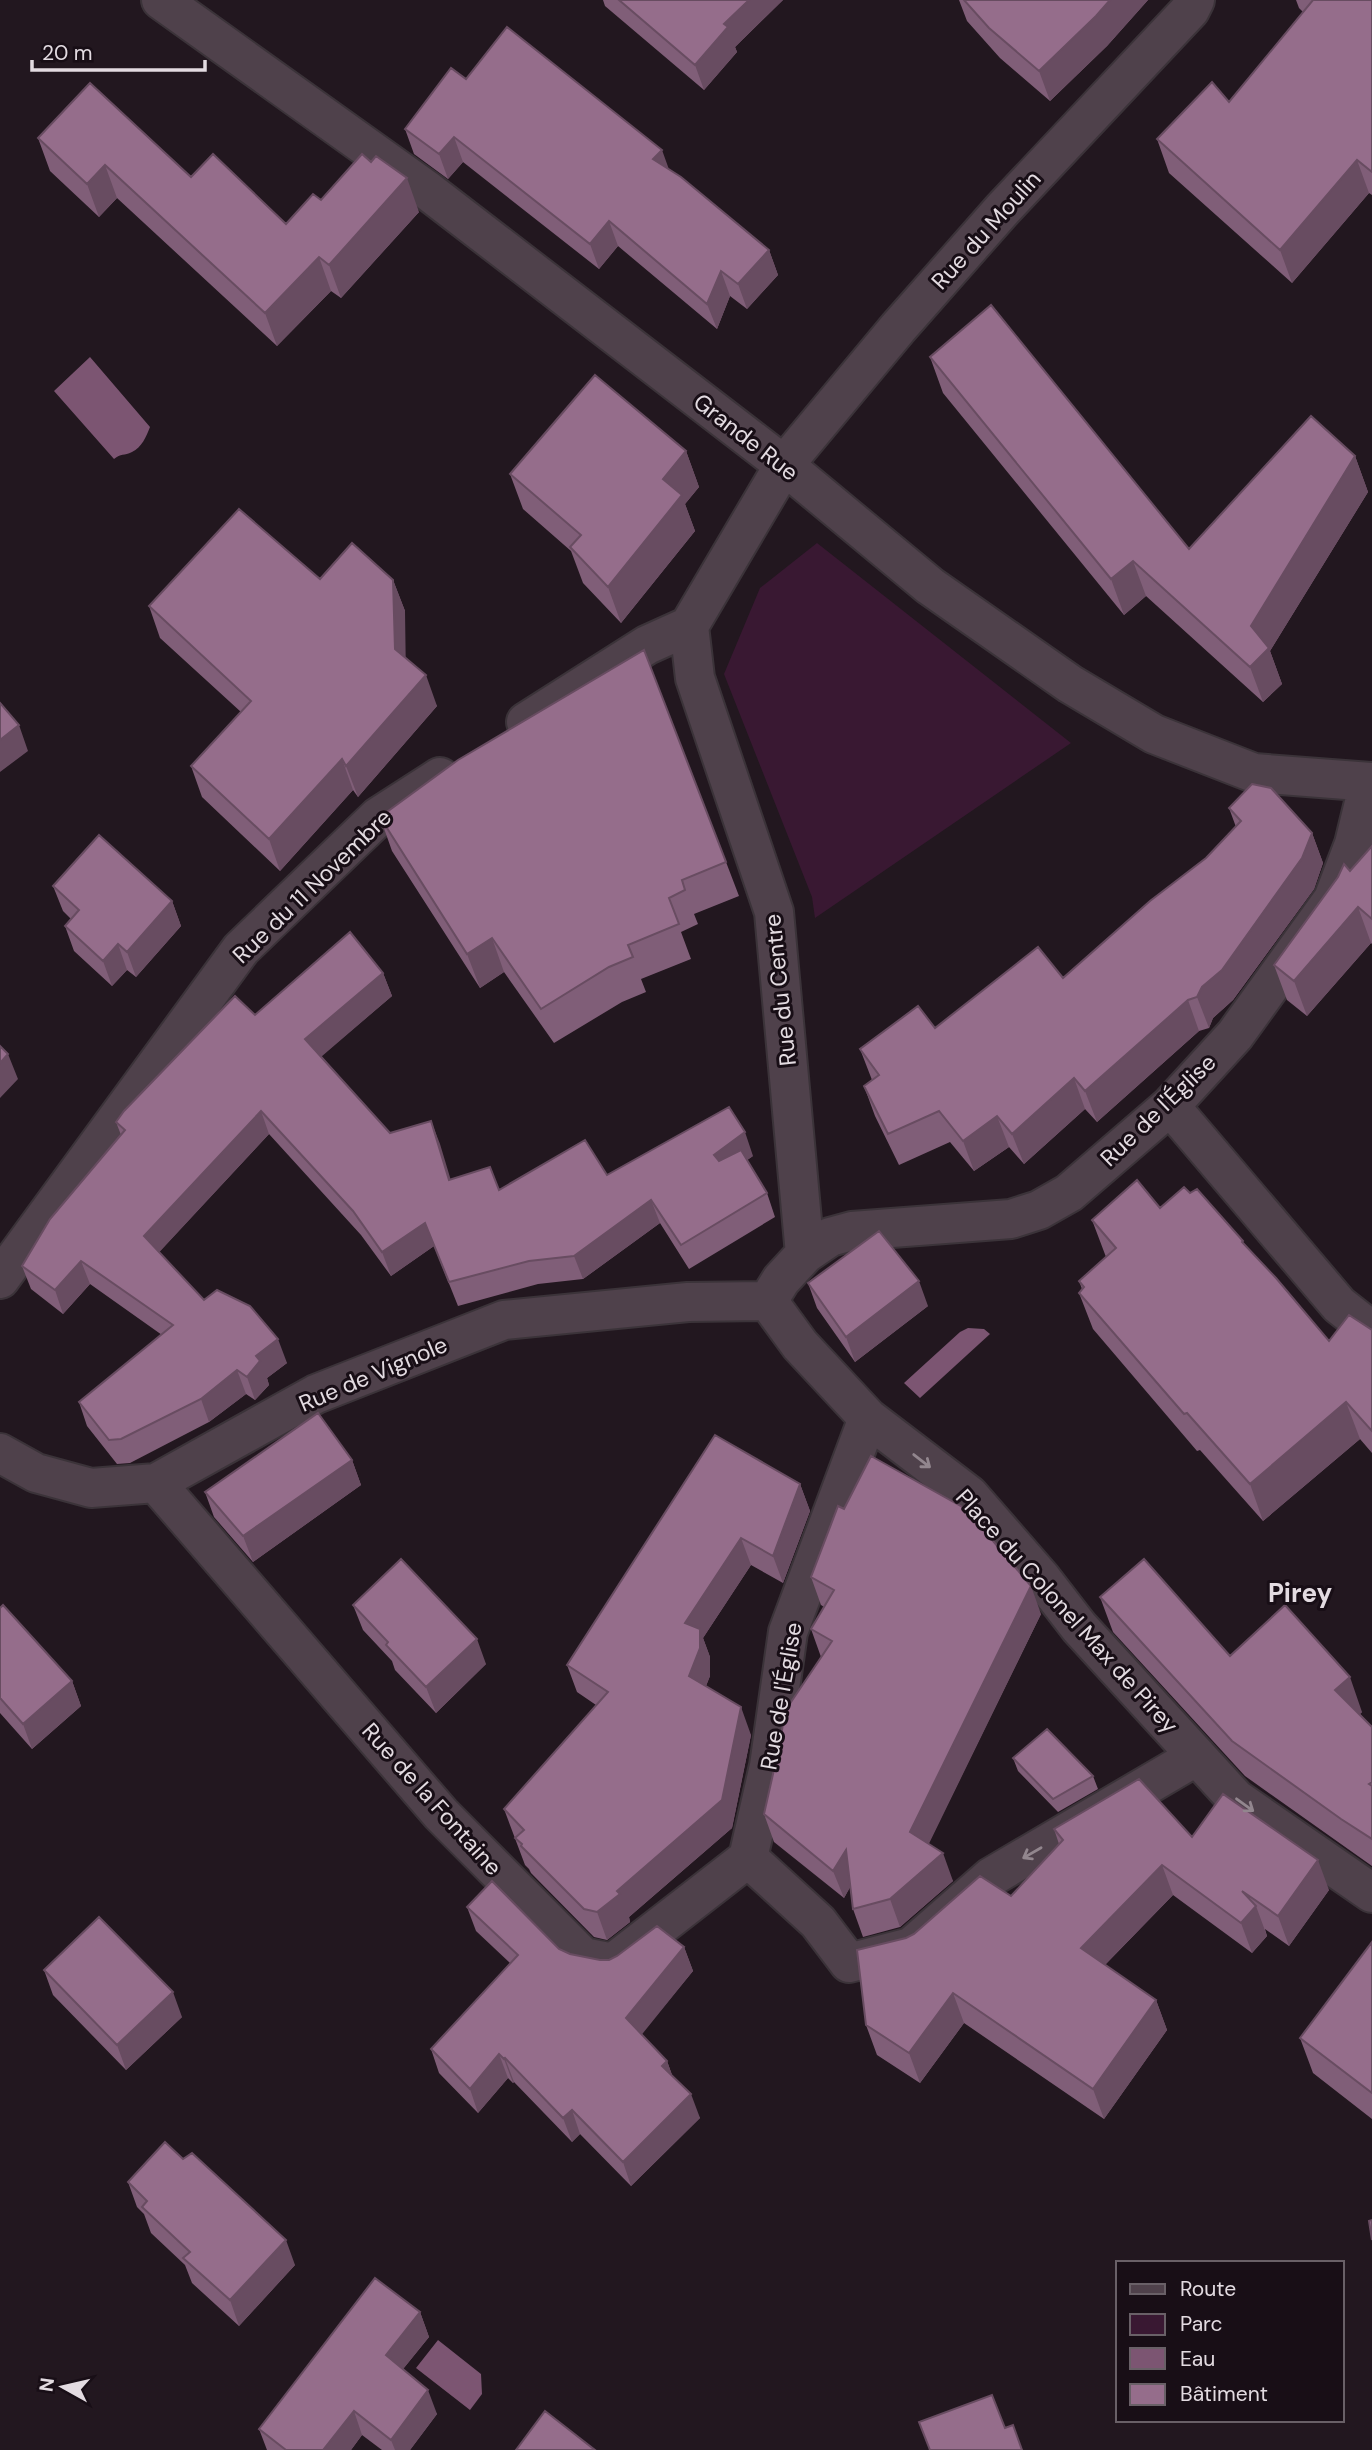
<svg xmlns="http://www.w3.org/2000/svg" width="1372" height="2450" viewBox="0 0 1372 2450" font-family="'DM Sans',sans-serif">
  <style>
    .green { fill: #391832 }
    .water { fill: #7c5572 }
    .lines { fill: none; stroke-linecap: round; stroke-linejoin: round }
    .minor-casing { stroke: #3b3339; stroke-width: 42 }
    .minor { stroke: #4f414b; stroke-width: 38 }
    .wall { fill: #805e78 }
    .shaded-wall { fill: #684c61 }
    .building { fill: #956d8b; stroke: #684c61; stroke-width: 2 }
    .oneway { stroke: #92868e }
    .labels { text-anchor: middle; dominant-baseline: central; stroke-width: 6; stroke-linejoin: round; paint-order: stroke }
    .street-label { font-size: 23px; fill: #e3dbe1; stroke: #180e16 }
    .quarter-label { font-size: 26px; font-weight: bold; fill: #e3dbe1; stroke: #180e16 }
  </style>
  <rect width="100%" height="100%" fill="#22171f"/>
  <!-- green -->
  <path class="green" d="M817,543L1071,743L815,918L812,897L724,674L760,588Z"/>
  <!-- water -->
  <path class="water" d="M90,357L150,427C146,437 142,447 132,452C124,456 121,453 114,459L54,391Z
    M968,1328L984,1329L990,1334L920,1398L904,1383L960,1332Z
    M438,2340L481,2374L482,2394L470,2410L416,2368Z"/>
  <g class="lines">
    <!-- minor casing -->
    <g class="minor-casing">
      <path id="minor" d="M161,0L428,191L784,465L930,586L1070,684L1154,734L1254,773L1372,782
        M1195,0L1190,10L1002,210L898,328L784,465L689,626L695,678L774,912L805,1254L781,1280L768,1301L800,1345L868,1418L969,1495L1042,1579L1079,1627L1236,1799L1372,1893
        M526,722L647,645L689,626
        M1170,1106L1339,1305L1372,1331
        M805,1254L830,1237L852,1231L1011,1219L1039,1210L1069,1193L1170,1106L1235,1035L1333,899L1354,844L1369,782
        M0,1279L241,949L378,817L440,777
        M0,1453L36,1473L91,1488L156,1483L316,1394L504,1320L688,1302L768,1301
        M156,1483L441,1814L583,1957L613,1963L748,1858
        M748,1858L818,1922L849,1963L911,1947L991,1877L1197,1756
        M748,1858L769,1766L788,1632L868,1418"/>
    </g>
    <!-- minor -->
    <use href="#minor" class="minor"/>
  </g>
  <!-- wall -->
  <path class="wall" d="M603,0H783L735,47L737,52L704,90L605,6Z
    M959,0H1148L1107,46L1050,101L1000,58L967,21Z
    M1296,0H1372V195L1369,193L1292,283L1169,173L1157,139L1229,102L1303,12L1299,8Z
    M466,79L669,170L769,250L778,275L747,309L730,296L717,329L618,246L599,269L463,162L448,179L414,154L405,129Z
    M38,138L191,177L286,224L321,200L419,212L341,298L331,291L277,346L117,198L99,217L50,171Z
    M930,357L1189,549L1355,456L1368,492L1270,651L1282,684L1263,702L1146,596L1124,615L943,393Z
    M686,451L699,487L685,504L695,531L621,623L583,583L571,551L523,509L510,474Z
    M320,579L393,580L405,611V658L437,706L358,797L353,790L280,871L202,797L191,766L241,712L160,638L149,606Z
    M1229,808L1312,833L1323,863L1314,889L1233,1000L1213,1018L1209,1028L1199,1031L1097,1122L1085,1109L1024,1164L1009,1147L974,1171L950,1142L899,1165L875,1116L864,1086L872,1080L860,1049L935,1028L1063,978L1206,858L1236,827Z
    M380,817L726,862L739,896L694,914L698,924L681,932L691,959L641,979L646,992L622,1002L554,1043L504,972L480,988L392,851Z
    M1372,846V944L1371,943L1307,1016L1287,1000L1274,965Z
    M53,886L172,901L181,926L136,977L127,970L112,986L74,951L65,926L71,919L63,911Z
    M383,973L392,996L321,1056L390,1133L431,1121L450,1180L499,1190L607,1175L753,1156L747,1160L767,1193L775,1217L689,1269L660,1223L583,1279L538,1284L458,1306L434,1246L391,1276L361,1235L269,1134L159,1252L204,1300L287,1363L267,1378L269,1385L255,1400L246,1394L209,1422L130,1463L117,1464L87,1426L79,1402L162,1335L90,1284L63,1314L31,1289L22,1266L121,1135L116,1122L255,1015Z
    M1160,1208L1245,1246L1329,1341L1372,1330V1453L1360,1439L1263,1521L1200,1450L1197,1451L1093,1329L1079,1293L1082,1289L1079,1281L1106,1257L1092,1220Z
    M808,1283L928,1306L855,1362L817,1308Z
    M352,1460L361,1485L253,1562L214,1517L205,1492Z
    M800,1484L810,1511L783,1583L751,1565L703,1638L710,1657V1676L706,1686L751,1735L732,1828L629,1917L630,1922L607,1940L594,1937L531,1873L529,1869L525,1865L504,1809L596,1705L577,1692L567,1665Z
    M811,1577L1041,1614L928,1844L953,1881L900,1927L863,1937L853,1909L850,1887L844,1898L774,1842L764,1814L821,1657L811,1629L824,1607L821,1605Z
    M1100,1597L1230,1656L1362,1712L1360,1714L1372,1727V1866L1245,1776L1113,1632Z
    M353,1605L486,1664L436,1713L395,1670L392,1661L363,1630Z
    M0,1608L72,1681L81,1706L32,1749L0,1713Z
    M1013,1758L1093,1776L1098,1789L1058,1812L1018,1771Z
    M1054,1829L1192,1837L1329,1890L1289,1946L1265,1929L1267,1936L1252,1953L1173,1895L1105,1965L1156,2000L1167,2030L1104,2119L964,2023L920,2083L877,2055L866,2025L906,1938L914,1934L1011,1896L1059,1844Z
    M467,1907L570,1954L600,1960H609L684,1947L693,1971L641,2034L667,2061L672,2075L700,2118L631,2186L580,2134L572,2142L514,2082L513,2083L508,2078L478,2113L439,2073L431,2049L510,1963L476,1931Z
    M1372,1942V2119L1313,2073L1300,2038Z
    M44,1970L182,2017L126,2070L53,1995Z
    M128,2182L295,2265L239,2326L192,2283L185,2265L151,2233L144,2214L137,2207Z
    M420,2312L429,2337L403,2369L437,2414L410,2450H382L362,2435L351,2450H267L259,2429Z"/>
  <!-- shaded-wall -->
  <path class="shaded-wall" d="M749,0H783L735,47L737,52L704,90L695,65L724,24Z
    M1110,0H1148L1107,46L1050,101L1039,71Z
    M454,137L463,162L448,179L439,154Z
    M662,150L671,175L653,159Z
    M1357,160L1369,193L1292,283L1280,250Z
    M105,165L117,198L99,217L87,184Z
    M407,178L419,212L341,298L329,265Z
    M609,221L618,246L599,269L590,244Z
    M769,250L778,275L747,309L738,284Z
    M319,257L331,291L277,346L265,313Z
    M721,271L730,296L717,329L707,304Z
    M686,451L699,487L685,504L695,531L621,623L608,587L663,479Z
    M1355,456L1368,492L1270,651L1282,684L1263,702L1250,667L1251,626Z
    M1133,561L1146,596L1124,615L1111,579Z
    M393,580L405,611L406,680L395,649Z
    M426,675L437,706L358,797L346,766Z
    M19,725L28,751L0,772V740Z
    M342,759L353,790L280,871L269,839Z
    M1312,833L1323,863L1314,889L1233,1000L1213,1018L1209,1028L1197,997L1202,987Z
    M172,901L181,926L136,977L127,952Z
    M1358,907L1371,943L1307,1016L1294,981Z
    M492,938L504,972L480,988L467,954Z
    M118,944L127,970L112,986L103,961Z
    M383,973L392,996L314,1063L305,1039Z
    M1188,1000L1199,1031L1097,1122L1085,1091Z
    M8,1054L18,1079L0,1098V1063Z
    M1074,1078L1085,1109L1024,1164L1012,1134Z
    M261,1111L269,1134L152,1260L144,1236Z
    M997,1116L1009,1147L974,1171L963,1141Z
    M431,1121L440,1144L458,1204L449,1180Z
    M745,1132L753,1156L722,1178L714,1155Z
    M651,1200L660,1223L583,1279L574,1256Z
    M425,1223L434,1246L391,1276L382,1252Z
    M81,1261L90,1284L63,1314L55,1290Z
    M919,1281L928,1306L855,1362L846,1337Z
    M278,1339L287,1363L267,1378L269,1385L255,1400L247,1377L256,1356Z
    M237,1370L246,1394L209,1422L201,1399Z
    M1346,1402L1360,1439L1263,1521L1250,1484Z
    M352,1460L361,1485L253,1562L243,1536Z
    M800,1484L810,1511L783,1583L773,1556Z
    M741,1538L751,1565L703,1638L710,1657V1676L699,1703L689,1676L685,1623Z
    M1031,1586L1041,1614L921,1860L910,1832Z
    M477,1639L486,1664L436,1713L426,1687Z
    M1350,1677L1362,1712L1348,1725L1335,1690Z
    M72,1681L81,1706L32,1749L23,1724Z
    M741,1707L751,1735L732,1828L629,1917L630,1922L607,1940L597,1912L617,1891Z
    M846,1850L856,1877L844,1898L833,1871Z
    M943,1853L953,1881L900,1927L890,1899Z
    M1318,1860L1329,1890L1289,1946L1278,1916Z
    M1162,1865L1173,1895L1092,1978L1081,1948Z
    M1256,1906L1267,1936L1252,1953L1241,1923Z
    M684,1947L693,1971L635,2043L626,2018Z
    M173,1992L182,2017L126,2070L117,2045Z
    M953,1993L964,2023L920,2083L909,2053Z
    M1156,2000L1167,2030L1104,2119L1093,2089Z
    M499,2054L508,2078L478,2113L470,2089Z
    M505,2058L514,2082L513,2083L504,2059Z
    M667,2061L676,2086L662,2066Z
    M691,2094L700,2118L631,2186L623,2162Z
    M572,2110L580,2134L572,2142L563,2118Z
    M286,2240L295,2265L239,2326L230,2300Z
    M420,2312L429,2337L395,2379L386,2355Z
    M428,2390L437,2414L410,2450H395L391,2440Z
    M354,2411L362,2435L351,2450H323Z"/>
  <!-- building -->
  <path class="building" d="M619,0H749L724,24L728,27L695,65Z
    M964,0H1110L1096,16L1039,71L989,28Z
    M1313,0H1372V172L1357,160L1280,250L1157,139L1212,82L1229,102Z
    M507,27L662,150L653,159L681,177L769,250L738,284L721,271L707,304L609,221L590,244L454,137L439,154L405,129L451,68L466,79Z
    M90,83L191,177L213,154L286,224L313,194L321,200L362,154L371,162L376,156L407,178L329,265L319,257L265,313L105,165L87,184L38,138Z
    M991,305L1189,549L1311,416L1355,456L1251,626L1269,648L1250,667L1133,561L1111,579L930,357Z
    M595,375L686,451L663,479L682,495L608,587L570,547L581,535L510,474Z
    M239,509L320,579L352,543L393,580L395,649L426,675L346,766L342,759L269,839L191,766L251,701L149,606Z
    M644,650L726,862L682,880L685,890L669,898L679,924L628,945L633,957L609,967L541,1009L492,938L467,954L380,817L458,760Z
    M0,703L19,725L0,740Z
    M1252,784L1271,788L1312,833L1302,858L1222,970L1202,987L1197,997L1188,1000L1085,1091L1074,1078L1012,1134L997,1116L963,1141L939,1111L888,1134L864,1086L879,1075L860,1049L918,1006L935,1028L1038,947L1063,978L1150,901L1206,858L1241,821L1229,808Z
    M99,835L172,901L127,952L118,944L103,961L65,926L79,910L53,886Z
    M1372,846V919L1358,907L1294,981L1274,965L1338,877L1344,864L1350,871Z
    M350,932L383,973L305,1039L390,1133L431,1121L449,1180L490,1167L499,1190L585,1140L607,1175L729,1107L745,1132L714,1155L719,1161L741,1150L767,1193L681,1245L651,1200L574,1256L529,1261L449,1282L425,1223L382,1252L353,1211L261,1111L144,1236L204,1300L217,1290L250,1306L278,1339L256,1356L260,1361L247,1377L237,1370L201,1399L121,1439L109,1440L79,1402L173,1325L81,1261L55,1290L22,1266L50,1219L125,1130L116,1122L124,1111L235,996L255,1015Z
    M0,1046L8,1054L0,1063Z
    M1137,1180L1160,1208L1184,1187L1190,1193L1197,1189L1243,1241L1242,1242L1276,1278L1329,1341L1349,1315L1372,1330V1431L1346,1402L1250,1484L1187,1413L1184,1414L1079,1293L1084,1287L1079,1281L1116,1248L1092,1220Z
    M879,1231L919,1281L846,1337L808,1283Z
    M318,1413L352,1460L243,1536L205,1492Z
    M715,1435L800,1484L773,1556L741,1538L685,1623L700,1629V1648L689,1676L741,1707L722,1800L617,1891L620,1894L597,1912L584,1909L521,1846L522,1844L515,1838L524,1830L504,1809L608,1692L567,1665Z
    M871,1456L966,1509L1031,1586L910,1832L943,1853L890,1899L853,1909L846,1850L833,1871L764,1814L780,1743L785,1711L832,1641L811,1629L834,1590L811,1577L838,1506L844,1509Z
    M401,1559L477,1639L426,1687L386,1645L388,1642L353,1605Z
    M1144,1559L1230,1656L1285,1605L1350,1677L1335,1690L1372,1727V1782L1369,1784L1372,1786V1839L1341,1819L1232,1741L1100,1597Z
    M3,1605L72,1681L23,1724L0,1698V1608Z
    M1047,1729L1093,1776L1053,1799L1013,1758Z
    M1139,1779L1192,1837L1223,1794L1318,1860L1278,1916L1242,1891L1256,1906L1241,1923L1162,1865L1081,1948L1156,2000L1093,2089L953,1993L909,2053L866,2025L857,1950L906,1938L914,1934L980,1876L1011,1896L1063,1840L1054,1829Z
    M492,1881L559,1949L570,1954L600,1960H609L617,1956L657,1926L684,1947L626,2018L667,2061L662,2066L691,2094L623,2162L572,2110L563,2118L505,2058L504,2059L499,2054L470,2089L431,2049L518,1955L467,1907Z
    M99,1917L173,1992L117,2045L44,1970Z
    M1372,1942V2093L1300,2038Z
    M165,2142L183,2159L192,2153L286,2240L230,2300L183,2258L190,2252L142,2207L147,2201L128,2182Z
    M1372,2220V2240L1369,2221Z
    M375,2278L420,2312L386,2355L428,2390L391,2440L354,2411L323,2450H286L259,2429Z
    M992,2395L1005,2428L1013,2425L1022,2450H930L919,2422Z
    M545,2411L595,2450H516Z"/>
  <!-- one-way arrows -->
  <defs><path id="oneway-shaft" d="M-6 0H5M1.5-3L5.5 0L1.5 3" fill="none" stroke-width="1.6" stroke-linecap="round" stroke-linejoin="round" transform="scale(1.75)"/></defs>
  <g class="oneway">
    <use href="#oneway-shaft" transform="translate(922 1461) rotate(38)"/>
    <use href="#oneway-shaft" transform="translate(1245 1805) rotate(36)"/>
    <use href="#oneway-shaft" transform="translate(1032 1853) rotate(150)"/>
  </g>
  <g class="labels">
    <!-- street labels -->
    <g class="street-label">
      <text transform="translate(986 230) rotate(-48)">Rue du Moulin</text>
      <text transform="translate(746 437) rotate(38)">Grande Rue</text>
      <text transform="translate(312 886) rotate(-44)">Rue du 11 Novembre</text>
      <text transform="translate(780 990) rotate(-96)">Rue du Centre</text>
      <text transform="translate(1158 1110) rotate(-44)">Rue de l'Église</text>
      <text transform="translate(373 1374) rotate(-23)">Rue de Vignole</text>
      <text transform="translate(1067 1611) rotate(48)">Place du Colonel Max de Pirey</text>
      <text transform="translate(781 1696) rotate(-80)">Rue de l'Église</text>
      <text transform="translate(432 1799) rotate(48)">Rue de la Fontaine</text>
    </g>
    <!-- quarter labels -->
    <g class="quarter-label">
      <text x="1300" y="1593">Pirey</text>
    </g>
  </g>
  <!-- legend -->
  <rect x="1116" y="2261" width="228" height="161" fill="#180e16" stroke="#696067" stroke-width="2"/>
  <rect x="1130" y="2284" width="35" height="10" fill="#4f414b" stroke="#696067" stroke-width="2"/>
  <text x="1180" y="2296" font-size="21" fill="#e3dbe1">Route</text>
  <rect x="1130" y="2314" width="35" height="21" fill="#391832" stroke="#696067" stroke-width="2"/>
  <text x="1180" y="2331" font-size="21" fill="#e3dbe1">Parc</text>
  <rect x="1130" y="2348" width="35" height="21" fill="#7c5572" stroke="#696067" stroke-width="2"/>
  <text x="1180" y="2366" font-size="21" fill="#e3dbe1">Eau</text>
  <rect x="1130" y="2384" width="35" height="21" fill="#956d8b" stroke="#696067" stroke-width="2"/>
  <text x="1180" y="2401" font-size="21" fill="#e3dbe1">Bâtiment</text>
  <!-- north arrow -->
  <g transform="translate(63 2387) rotate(278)" stroke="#180e16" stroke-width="5" paint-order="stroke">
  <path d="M0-5L12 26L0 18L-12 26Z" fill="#e3dbe1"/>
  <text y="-10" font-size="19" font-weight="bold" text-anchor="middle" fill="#e3dbe1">N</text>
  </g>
  <!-- scale -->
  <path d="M32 60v10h173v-10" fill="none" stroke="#e3dbe1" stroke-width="3.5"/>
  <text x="42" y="60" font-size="21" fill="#e3dbe1" stroke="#180e16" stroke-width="5" paint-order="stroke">20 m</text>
</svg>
